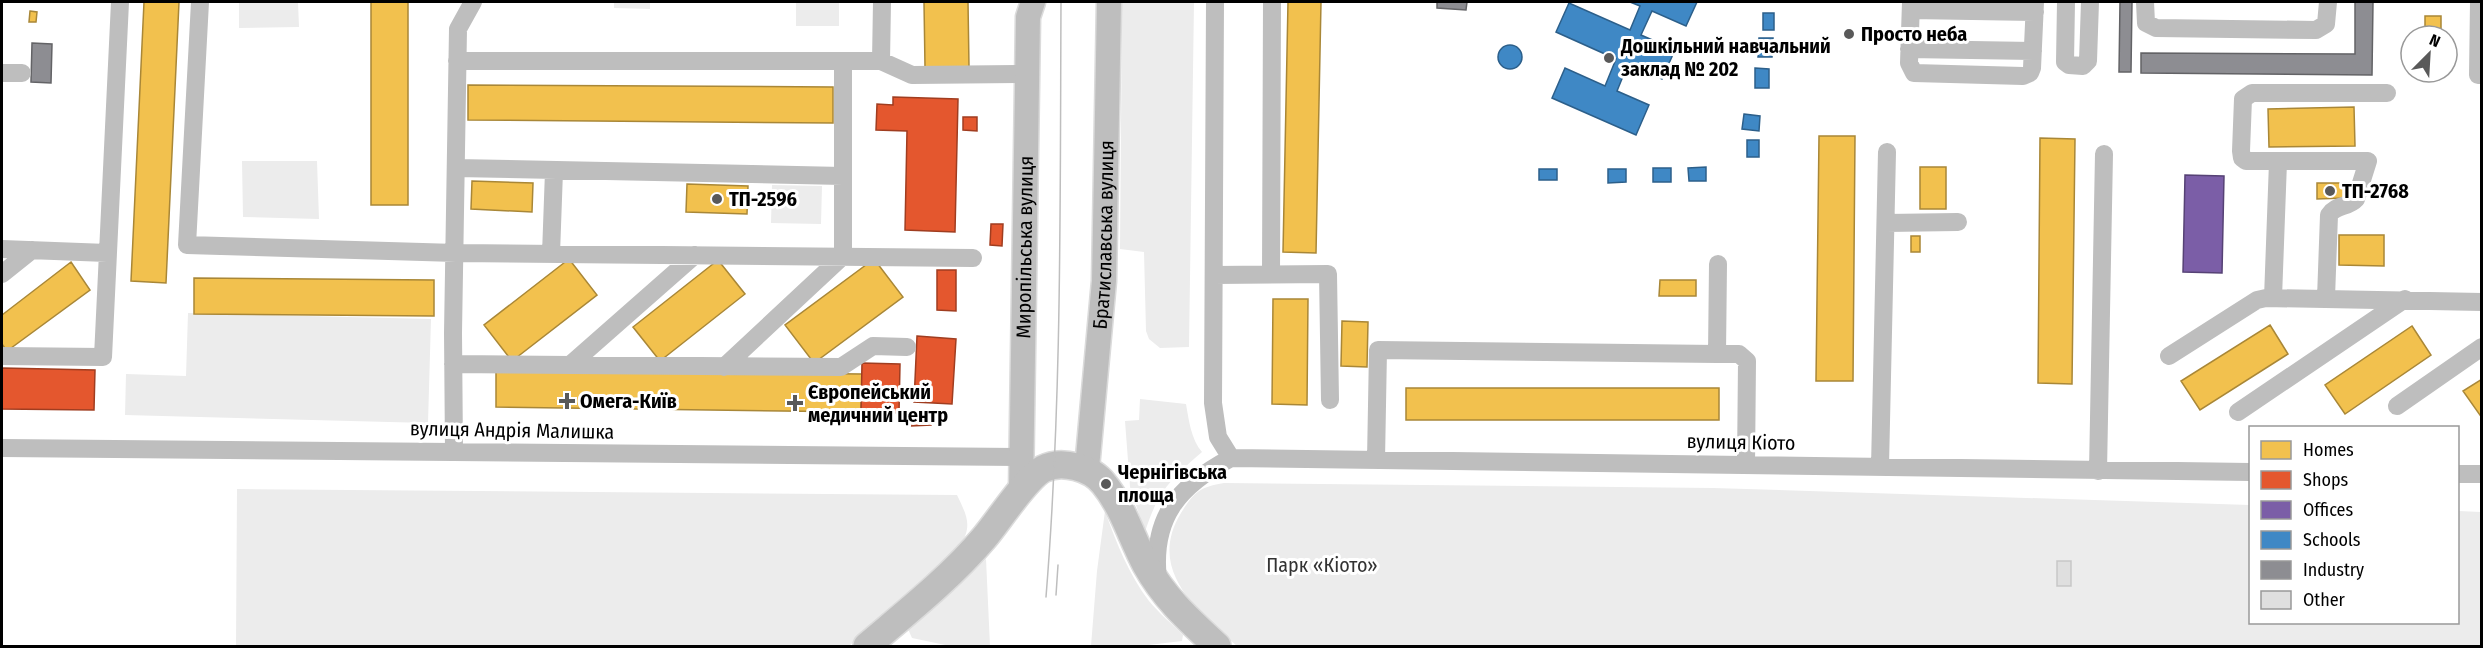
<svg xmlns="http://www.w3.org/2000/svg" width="2483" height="648" viewBox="0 0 2483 648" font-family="'Fira Sans Condensed',sans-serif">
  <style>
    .green { fill: #ececec }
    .homes { fill: #f2c14e; stroke: #a98737; stroke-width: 1.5 }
    .shops { fill: #e4572e; stroke: #a03d20; stroke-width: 1.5 }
    .offices { fill: #7b5ea7; stroke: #564275; stroke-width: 1.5 }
    .schools { fill: #3f88c5; stroke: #2c5f8a; stroke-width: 1.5 }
    .industry { fill: #8d8d92; stroke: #636366; stroke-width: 1.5 }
    .building { fill: #dfdfdf; stroke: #c7c7c7; stroke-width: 1.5 }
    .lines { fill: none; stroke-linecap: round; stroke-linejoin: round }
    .major-casing { stroke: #dbdbdb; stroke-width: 27 }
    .highway-casing { stroke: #dbdbdb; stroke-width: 30 }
    .minor { stroke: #bebebe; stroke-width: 18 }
    .major { stroke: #bebebe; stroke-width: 24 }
    .highway { stroke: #bebebe; stroke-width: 27 }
    .tram { stroke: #bebebe; stroke-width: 1.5 }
    .poi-dot { fill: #595959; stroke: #fff; stroke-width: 2 }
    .labels { text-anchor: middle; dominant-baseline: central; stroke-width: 6; stroke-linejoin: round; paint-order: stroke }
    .poi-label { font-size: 20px; font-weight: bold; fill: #000; stroke: #fff; text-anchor: start }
    .street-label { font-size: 20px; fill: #000; stroke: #fff }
    .park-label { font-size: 20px; fill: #333; stroke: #fff }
  </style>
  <rect width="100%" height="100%" fill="#fff"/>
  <!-- green -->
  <path class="green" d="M239,2H298L299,27L239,28Z
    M614,2H650V9L614,8Z
    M796,2H839V26H796Z
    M1122,2H1194L1189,347L1160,348L1149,339L1146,331L1144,252L1120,249Z
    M242,161H317L319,219L243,217Z
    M772,185L822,186L821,224L771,223Z
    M188,313L431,319L428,423L125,415L126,374L186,376Z
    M1140,399L1186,404C1189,421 1191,439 1202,452C1170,480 1158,491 1145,532L1130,487L1125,421L1139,420Z
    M1224,483L1713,488L2250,505V622H2458V511L2481,512V646H1237C1198,612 1146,570 1181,513C1194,492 1200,487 1224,483Z
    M237,489L957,495C969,520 972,526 958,551L849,646H236Z
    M1105,511C1116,542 1129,575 1149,601C1159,613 1172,624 1183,635L1182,641L1140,646H1091L1097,571Z
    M986,559L990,646H950L912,638L908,629Z"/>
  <!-- homes -->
  <path class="homes" d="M144,2H179L166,283L131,281Z
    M371,2H408V205H371Z
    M924,2H968L969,67H925Z
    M1288,2H1321L1316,253L1283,252Z
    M30,11L37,12L36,22H29Z
    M2425,16H2441V36H2425Z
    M468,85L833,87V123L468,120Z
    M2354,107L2355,146L2269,147L2268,109Z
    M1819,136H1855L1853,381H1816Z
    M2040,138L2075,139L2072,384L2038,383Z
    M1920,167H1946V209H1920Z
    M472,181L533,183L532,212L471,209Z
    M2317,183H2344V198L2317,199Z
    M687,184L748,186L747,214L686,212Z
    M2339,235H2384V266L2339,265Z
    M1911,236H1920V252H1911Z
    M569,259L597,295L512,361L484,325Z
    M874,259L903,297L814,363L785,325Z
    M718,260L745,294L660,361L633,327Z
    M71,262L90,290L7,351L2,344V315Z
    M194,278L434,280V316L194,314Z
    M1660,280H1696V296H1659Z
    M1273,299H1308L1307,405L1272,404Z
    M1342,321L1368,322L1367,367L1341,366Z
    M2270,325L2288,354L2200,410L2181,381Z
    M2412,326L2431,355L2345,414L2325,385Z
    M496,370L862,374L861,412L496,407Z
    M2482,379V418L2463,391Z
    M1406,388H1719V420H1406Z"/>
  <!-- shops -->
  <path class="shops" d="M893,97L958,99L955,232L905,230L907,131L876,130L877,104L893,105Z
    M963,117H977V131L963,130Z
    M991,224H1003L1002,246L990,245Z
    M937,270H956V311L937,310Z
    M917,336L956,339L952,404L914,402Z
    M862,363L900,364L899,413L861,412Z
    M2,368L95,370L94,410L2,409Z
    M911,411H930L931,425L911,426Z"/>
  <!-- offices -->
  <path class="offices" d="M2185,175L2224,176L2222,273L2183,272Z"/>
  <!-- schools -->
  <path class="schools" d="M1630,2H1697L1686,26L1652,11L1641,35L1675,50L1662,79L1628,64L1617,91L1649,105L1636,135L1552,98L1565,68L1605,86L1616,59L1556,32L1569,3L1630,30L1640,6Z
    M1763,13H1774V30H1763Z
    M1759,38H1773L1772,57H1758Z
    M1498 57a12 12 0 1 1 24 0a12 12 0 1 1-24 0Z
    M1755,68L1769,69V88H1755Z
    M1744,114L1760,116L1759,131L1742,129Z
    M1747,140H1759V157H1747Z
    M1706,167V181H1689L1688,168Z
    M1653,168H1671V182H1653Z
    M1539,169H1557V180H1539Z
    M1608,169H1626V182L1608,183Z"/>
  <!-- industry -->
  <path class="industry" d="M1437,2H1467L1466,10L1437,8Z
    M2120,2H2132L2131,72H2119Z
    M2355,2H2373L2372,75L2141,73V53L2355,54Z
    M32,43L52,44L51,83L31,82Z"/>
  <!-- building -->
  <path class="building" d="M2057,561H2071V586H2057Z"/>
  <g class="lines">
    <!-- major casing -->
    <g class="major-casing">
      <g id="major">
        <path id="s1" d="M1087,468L1104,281L1109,2"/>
        <path id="s2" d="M1021,491L1028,17L1033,2"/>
      </g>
    </g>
    <!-- highway casing -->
    <g class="highway-casing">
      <path id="highway" d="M867,646C907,612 950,578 984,538C998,522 1025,479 1043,469C1062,459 1092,468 1104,484C1123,507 1132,539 1146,565C1165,599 1189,620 1217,646"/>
    </g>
    <!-- minor -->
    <path class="minor" d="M200,2L187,245L456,253L973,258
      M1215,2L1213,403L1218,437L1231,458
      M1911,2L1909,63L1914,73L2023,76L2030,73L2032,68L2035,2
      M2066,2L2065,62L2069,65L2083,66L2088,61L2090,2
      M2145,2L2146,23L2156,28L2316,30L2326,24L2328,2
      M2479,2L2478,75H2482
      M1911,10L2035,12
      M1909,49L2033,51
      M457,61H881L912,75L1027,74
      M881,61L882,2
      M2,73H22
      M456,168L843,176
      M1886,223L1958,222
      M2,249L107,253
      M551,254L554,171
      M2,274L32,250
      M1271,274L1272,2
      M1214,275L1328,274L1330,400
      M2273,298L2278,162
      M2326,298L2329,215C2336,204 2348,208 2356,199L2368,161H2246L2242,158L2241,151L2243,99L2252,93H2387
      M1717,354L1718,264
      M2,356L103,357L120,2
      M2169,356L2257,300L2266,298L2482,302
      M453,364L841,367L873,346L907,347
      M570,365L695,255
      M724,367L843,256V61
      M2397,406L2482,347
      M2238,412L2405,299
      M2,448L1021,457
      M454,452L453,333L458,29L473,2
      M1376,460L1378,350L1717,354H1739L1747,361L1746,465
      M1880,467L1887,152
      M2098,471L2104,154
      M2458,474H2482
      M1158,580C1151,518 1178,486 1231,458L2250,472"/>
    <!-- major -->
    <use href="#major" class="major"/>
    <!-- highway -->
    <use href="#highway" class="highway"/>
    <!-- tram -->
    <path class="tram" d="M1056,595L1058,565
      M1046,597C1062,399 1060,200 1061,2"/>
  </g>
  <!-- markers -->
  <g class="poi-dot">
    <circle cx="1849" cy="34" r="6"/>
    <circle cx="1609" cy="58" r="6"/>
    <circle cx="2330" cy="191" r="6"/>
    <circle cx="717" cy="199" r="6"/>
    <path d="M564 392h6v6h6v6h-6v6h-6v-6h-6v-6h6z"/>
    <path d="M792 394h6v6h6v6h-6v6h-6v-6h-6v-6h6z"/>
    <circle cx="1106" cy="484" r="6"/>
  </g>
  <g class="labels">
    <!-- poi labels -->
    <g class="poi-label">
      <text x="1861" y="34">Просто неба</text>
      <text x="1621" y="46">Дошкільний навчальний<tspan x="1621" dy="23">заклад № 202</tspan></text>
      <text x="2342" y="191">ТП-2768</text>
      <text x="729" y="199">ТП-2596</text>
      <text x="808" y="392">Європейський<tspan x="808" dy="23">медичний центр</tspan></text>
      <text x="580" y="401">Омега-Київ</text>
      <text x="1118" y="472">Чернігівська<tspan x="1118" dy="23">площа</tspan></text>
    </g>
    <!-- street labels -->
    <g class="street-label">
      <text stroke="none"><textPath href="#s1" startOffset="234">Братиславська вулиця</textPath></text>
      <text stroke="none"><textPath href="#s2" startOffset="244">Миропільська вулиця</textPath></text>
      <text transform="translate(512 430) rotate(1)">вулиця Андрія Малишка</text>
      <text transform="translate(1741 442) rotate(1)">вулиця Кіото</text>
    </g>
    <!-- park labels -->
    <g class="park-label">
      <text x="1322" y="565">Парк «Кіото»</text>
    </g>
  </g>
  <!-- border -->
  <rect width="2483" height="648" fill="none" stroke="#000000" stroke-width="6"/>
  <!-- legend -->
  <rect x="2249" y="426" width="210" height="198" fill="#ffffff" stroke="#999999" stroke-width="1.5"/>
  <rect x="2261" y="441" width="30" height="18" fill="#f2c14e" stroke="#999999" stroke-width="1.5"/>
  <text x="2303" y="456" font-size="18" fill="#000000">Homes</text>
  <rect x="2261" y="471" width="30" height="18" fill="#e4572e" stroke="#999999" stroke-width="1.5"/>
  <text x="2303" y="486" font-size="18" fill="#000000">Shops</text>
  <rect x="2261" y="501" width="30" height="18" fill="#7b5ea7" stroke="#999999" stroke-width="1.5"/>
  <text x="2303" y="516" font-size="18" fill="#000000">Offices</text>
  <rect x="2261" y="531" width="30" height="18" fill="#3f88c5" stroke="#999999" stroke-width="1.5"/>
  <text x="2303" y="546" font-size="18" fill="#000000">Schools</text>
  <rect x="2261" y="561" width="30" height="18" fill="#8d8d92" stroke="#999999" stroke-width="1.5"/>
  <text x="2303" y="576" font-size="18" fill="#000000">Industry</text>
  <rect x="2261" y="591" width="30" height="18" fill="#dfdfdf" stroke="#999999" stroke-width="1.5"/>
  <text x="2303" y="606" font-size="18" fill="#000000">Other</text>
  <!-- north arrow -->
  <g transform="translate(2429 54) rotate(24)"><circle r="28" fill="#ffffff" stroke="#999999" stroke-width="1.5"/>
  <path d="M0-4.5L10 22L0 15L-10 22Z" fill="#595959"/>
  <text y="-9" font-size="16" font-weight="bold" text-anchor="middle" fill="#000000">N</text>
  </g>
</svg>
